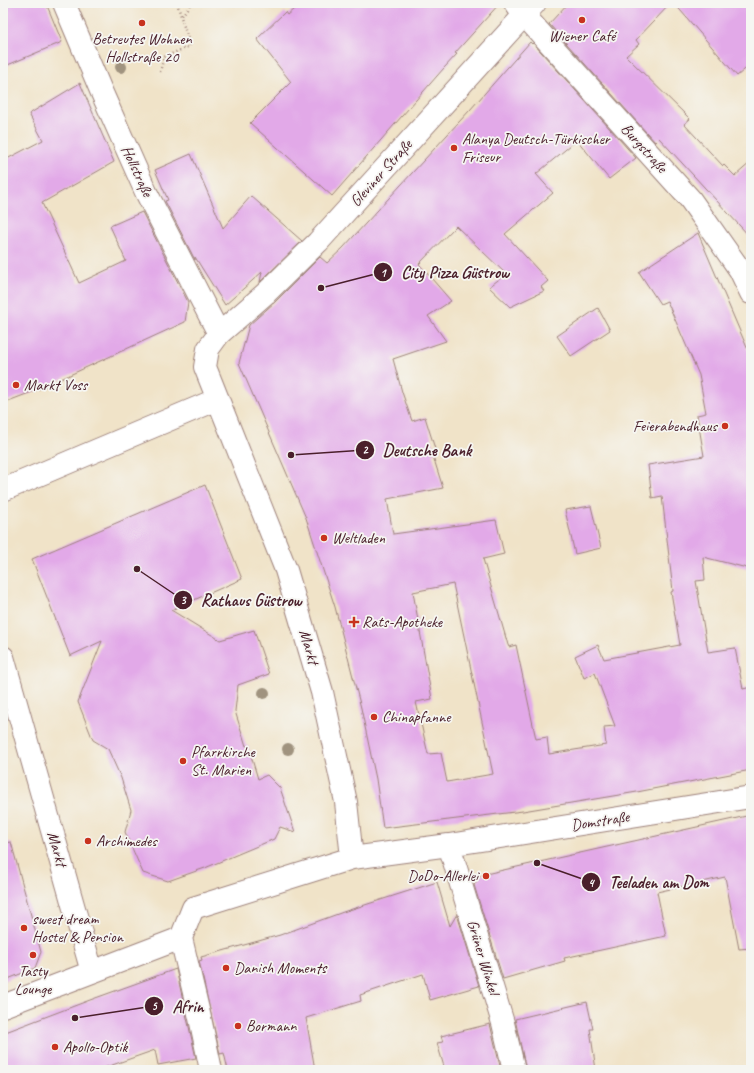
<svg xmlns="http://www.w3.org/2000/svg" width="754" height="1073" viewBox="0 0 754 1073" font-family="Caveat,sans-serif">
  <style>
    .building { fill: #e2a9e8; fill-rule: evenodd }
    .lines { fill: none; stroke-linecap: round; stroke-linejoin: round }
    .street-casing { stroke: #9d817a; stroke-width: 24 }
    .path { stroke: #9d817a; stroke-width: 2.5; stroke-dasharray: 1 3; stroke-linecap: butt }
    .street { stroke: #fff; stroke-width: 22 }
    .tree { fill: #a0937f }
    .poi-dot { fill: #c8321e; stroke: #f6f6f2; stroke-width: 1.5 }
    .labels { text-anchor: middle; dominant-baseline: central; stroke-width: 3.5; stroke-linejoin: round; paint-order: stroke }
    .poi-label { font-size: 16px; fill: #4a1f2b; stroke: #f6f6f2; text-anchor: start }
    .street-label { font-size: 16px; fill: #4a1f2b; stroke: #f6f6f2 }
    .leader { fill: none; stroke: #4a1f2b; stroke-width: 1.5 }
    .callout-dot { fill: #4a1f2b; stroke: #f6f6f2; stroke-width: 1.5 }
    .mark-label { font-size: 12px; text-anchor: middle; font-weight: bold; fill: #fff }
    .callout-label { font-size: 17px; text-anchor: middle; font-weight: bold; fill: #4a1f2b; stroke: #f6f6f2; stroke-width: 3.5; stroke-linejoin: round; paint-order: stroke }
  </style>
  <rect width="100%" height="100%" fill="#f6f6f2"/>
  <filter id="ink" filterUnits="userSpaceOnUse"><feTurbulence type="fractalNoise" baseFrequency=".025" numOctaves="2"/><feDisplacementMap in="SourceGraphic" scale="8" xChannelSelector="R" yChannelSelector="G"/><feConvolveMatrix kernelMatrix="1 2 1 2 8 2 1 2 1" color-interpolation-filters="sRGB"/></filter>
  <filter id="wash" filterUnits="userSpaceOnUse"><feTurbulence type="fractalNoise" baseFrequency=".012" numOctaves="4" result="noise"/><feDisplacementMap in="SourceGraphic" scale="16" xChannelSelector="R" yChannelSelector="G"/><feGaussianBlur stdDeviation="0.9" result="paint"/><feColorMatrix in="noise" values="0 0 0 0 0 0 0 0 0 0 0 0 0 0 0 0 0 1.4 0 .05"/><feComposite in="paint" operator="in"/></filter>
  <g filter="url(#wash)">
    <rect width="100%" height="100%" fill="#f0e3c8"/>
    <g id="blocks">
      <!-- building -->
      <path class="building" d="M3,3H46L62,42L3,67Z
        M301,3H500L455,53L457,54L444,68L332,196L250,123L291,82L257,39L285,12L287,15Z
        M568,3H671L636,40L639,44L626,56L690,119L684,124L723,166L724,165L735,176L751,162V238L659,138L655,142L549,24Z
        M674,3H751V64L737,76Z
        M530,42L532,44L533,43L636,158L609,179L577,140L536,174L553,193L505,234L548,281L541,287L544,291L510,307L489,287L506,274L456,226L419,264L451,301L428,316L446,341L393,359L402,392L412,421L425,417L436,452L432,453L443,488L387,499L393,534L496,520L504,554L483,559L508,645L509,647L516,645L536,739L547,737L549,754L606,745L604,727L615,726L595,673L584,678L575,656L598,645L604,659L680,645L671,592L673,591L662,496L652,498L648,465L704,456L697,415L706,413L699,375L667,301L660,304L639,272L698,233L751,357V569L703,557L705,580L696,581L708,652L735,648L743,689L751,687V770L637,792L523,811L383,828L376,779L361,708L335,607L306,518L239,363L249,325L275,302L320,257L327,263L343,248L470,110ZM453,584L493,774L447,782L441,753L428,754L416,702L432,699L413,592Z
        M80,83L114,162L42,203L79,283L126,261L110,226L142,212L188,302L185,322L37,390L3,403V161L43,140L29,114Z
        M191,154L223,228L251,196L302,241L260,282L262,272L225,305L195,257V260L165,201L168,200L155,170Z
        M598,308L610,330L571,356L557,336Z
        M205,485L242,579L171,610L220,640L254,630L269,674L238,685L235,711L246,746H248L258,779L267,775L280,788L295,832L280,827L274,839L205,868L168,881L143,873L125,832L131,810L121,778L108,749L93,740L78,702L102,641L70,656L32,559Z
        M591,506L601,548L575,554L565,510Z
        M751,815V948L739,949L725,877L657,892L666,936L564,958L565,961L503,979L474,885L481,875Z
        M11,842L41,952L35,968L3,981V843Z
        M437,882L450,926L457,914L479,986L430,1000L423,974L360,995L361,1001L306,1018L315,1070H228L224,1053L220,1054L199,961L202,960L201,957L280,935L346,911Z
        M176,969L196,1058L158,1065L155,1050L98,1070H3V1033L90,1000Z
        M587,1002L593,1029H590L596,1070H526L515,1019Z
        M490,1024L501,1070H445L437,1043L443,1042L441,1036Z"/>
    </g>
  </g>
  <g filter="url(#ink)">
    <use href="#blocks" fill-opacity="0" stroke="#9d817a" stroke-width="1"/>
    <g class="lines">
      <!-- street casing -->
      <g class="street-casing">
        <path id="street" d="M64,3L102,93L146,192L219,334
          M515,3L524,15L690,199L740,270L751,293
          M3,490L218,399
          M3,657L92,972
          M449,845L503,1023L514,1070
          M352,858L346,802L322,692L286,570L205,367L208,349L219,334L266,293L318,242L535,3
          M181,938L200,1018L211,1070
          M3,1006L181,938L193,908L352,858L449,845L751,797"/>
      </g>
      <!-- path -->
      <path class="path" d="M177,3L181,16
        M160,72L164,57L190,46L181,17L191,3"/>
      <!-- street -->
      <use href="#street" class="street"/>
    </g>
    <!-- trees -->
    <g class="tree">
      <circle cx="121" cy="67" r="6"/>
      <circle cx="264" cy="693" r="6"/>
      <circle cx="288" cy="749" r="6"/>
    </g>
  </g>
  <!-- markers -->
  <g class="poi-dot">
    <circle cx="582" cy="20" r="4"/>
    <circle cx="142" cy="23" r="4"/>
    <circle cx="454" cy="148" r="4"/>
    <circle cx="16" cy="385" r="4"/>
    <circle cx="725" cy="426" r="4"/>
    <circle cx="324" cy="538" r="4"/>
    <path d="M352 616h4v4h4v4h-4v4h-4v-4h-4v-4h4z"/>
    <circle cx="374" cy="717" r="4"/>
    <circle cx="183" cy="761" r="4"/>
    <circle cx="88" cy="841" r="4"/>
    <circle cx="486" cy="876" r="4"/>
    <circle cx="24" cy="928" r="4"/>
    <circle cx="33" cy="955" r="4"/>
    <circle cx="226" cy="968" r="4"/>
    <circle cx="238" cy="1026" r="4"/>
    <circle cx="55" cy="1047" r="4"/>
  </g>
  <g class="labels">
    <!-- poi labels -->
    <g class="poi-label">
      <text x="582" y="36" text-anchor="middle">Wiener Café</text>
      <text x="142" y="39" text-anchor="middle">Betreutes Wohnen<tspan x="142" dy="18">Hollstraße 20</tspan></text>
      <text x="462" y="139">Alanya Deutsch-Türkischer<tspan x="462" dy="18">Friseur</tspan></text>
      <text x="24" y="385">Markt Voss</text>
      <text x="717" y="426" text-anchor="end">Feierabendhaus</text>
      <text x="332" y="538">Weltladen</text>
      <text x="362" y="622">Rats-Apotheke</text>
      <text x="382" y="717">Chinapfanne</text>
      <text x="191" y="752">Pfarrkirche<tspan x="191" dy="18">St. Marien</tspan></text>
      <text x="96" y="841">Archimedes</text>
      <text x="478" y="876" text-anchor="end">DoDo-Allerlei</text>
      <text x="32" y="919">sweet dream<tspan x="32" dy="18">Hostel &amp; Pension</tspan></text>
      <text x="234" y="968">Danish Moments</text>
      <text x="33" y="971" text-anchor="middle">Tasty<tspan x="33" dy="18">Lounge</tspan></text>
      <text x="246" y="1026">Bormann</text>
      <text x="63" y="1047">Apollo-Optik</text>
    </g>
    <!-- street labels -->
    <g class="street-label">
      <text transform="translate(644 148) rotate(48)">Burgstraße</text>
      <text transform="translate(137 171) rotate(65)">Hollstraße</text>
      <text transform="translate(381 173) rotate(-48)">Gleviner Straße</text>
      <text transform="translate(309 647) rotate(74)">Markt</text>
      <text transform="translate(600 821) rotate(-9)">Domstraße</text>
      <text transform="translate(57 849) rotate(74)">Markt</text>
      <text transform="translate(483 957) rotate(73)">Grüner Winkel</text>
    </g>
  </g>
  <!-- callouts -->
  <path class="leader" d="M321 288L383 272M291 455L365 450M137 569L183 600M537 863L591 882M75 1018L154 1006"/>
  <g class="callout-dot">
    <circle cx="321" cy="288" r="4"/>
    <circle cx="291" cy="455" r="4"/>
    <circle cx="137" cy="569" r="4"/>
    <circle cx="537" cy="863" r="4"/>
    <circle cx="75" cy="1018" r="4"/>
    <circle cx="383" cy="272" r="10"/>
    <circle cx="365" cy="450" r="10"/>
    <circle cx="183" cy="600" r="10"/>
    <circle cx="591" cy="882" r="10"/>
    <circle cx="154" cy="1006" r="10"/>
  </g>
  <g class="mark-label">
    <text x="383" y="277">1</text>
    <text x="365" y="454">2</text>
    <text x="183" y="604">3</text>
    <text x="591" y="887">4</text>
    <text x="154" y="1010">5</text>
  </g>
  <g class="callout-label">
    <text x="455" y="278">City Pizza Güstrow</text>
    <text x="427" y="456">Deutsche Bank</text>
    <text x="251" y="606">Rathaus Güstrow</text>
    <text x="659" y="888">Teeladen am Dom</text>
    <text x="188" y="1012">Afrin</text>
  </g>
  <!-- margin -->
  <rect width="754" height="1073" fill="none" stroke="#f6f6f2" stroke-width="16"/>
</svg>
